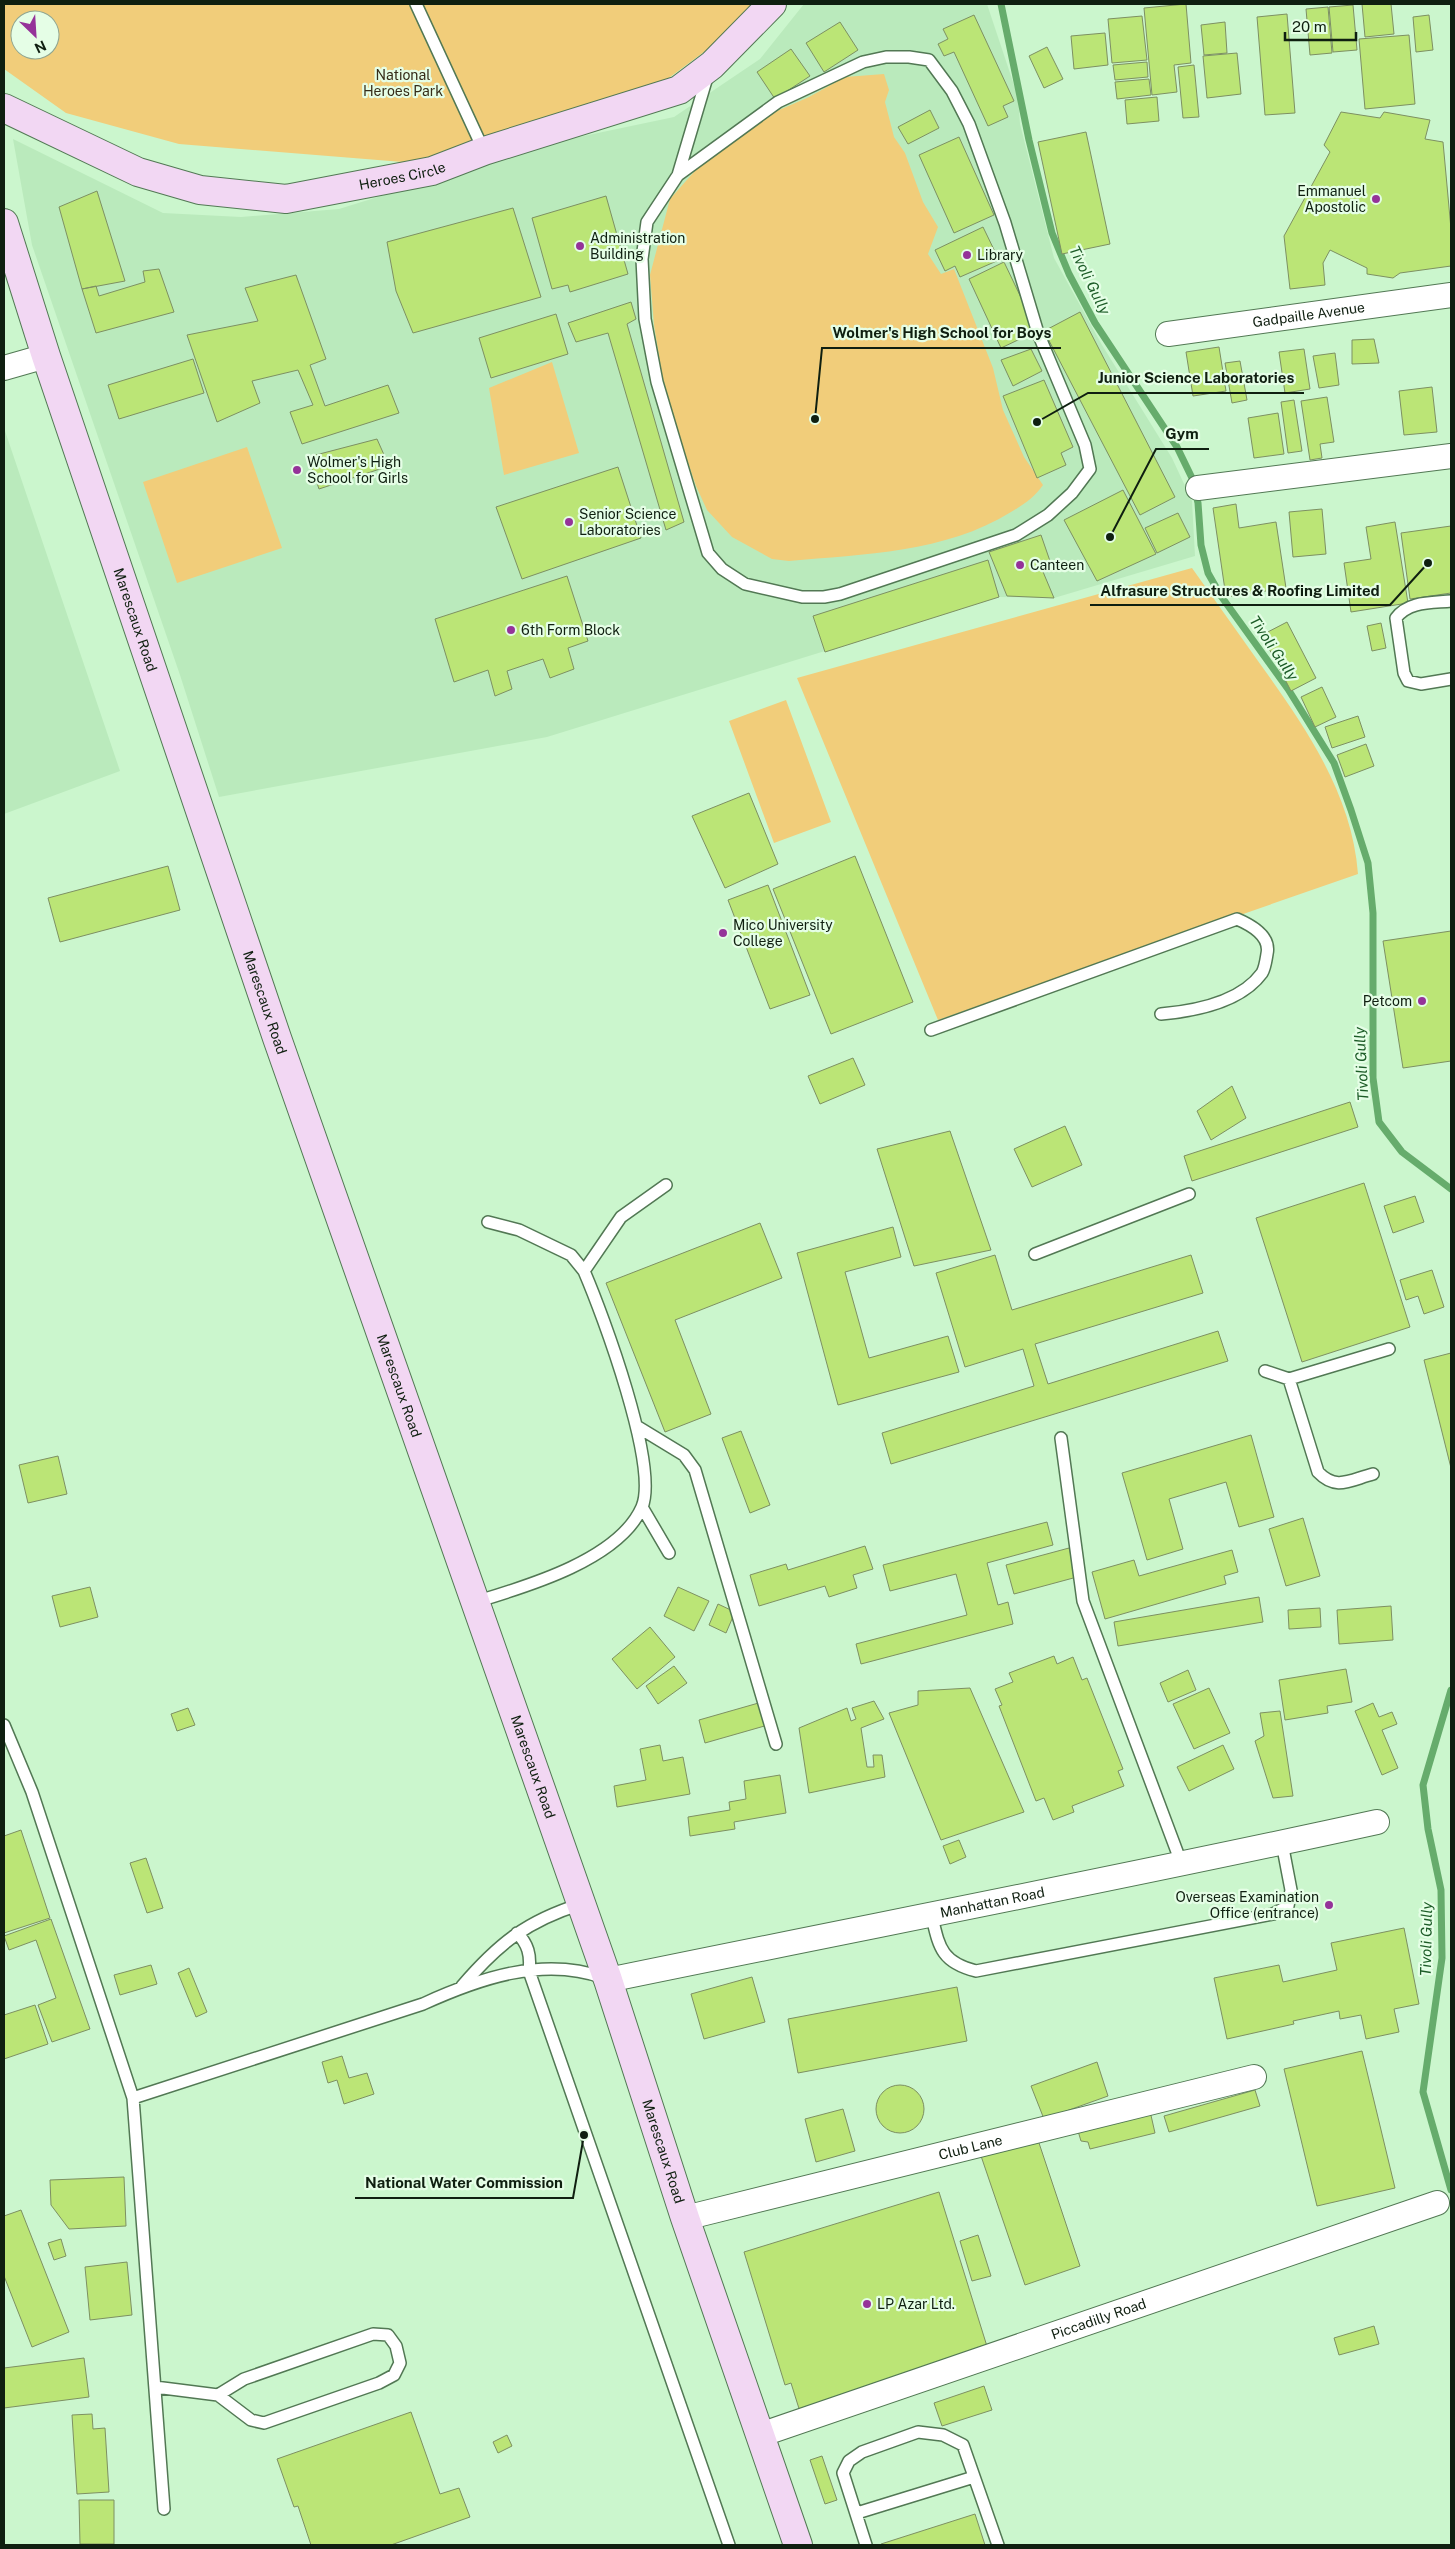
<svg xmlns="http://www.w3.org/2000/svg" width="1455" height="2549" viewBox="0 0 1455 2549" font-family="'Public Sans',sans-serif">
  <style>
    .built { fill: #baeabc }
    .green { fill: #f1cd7a; fill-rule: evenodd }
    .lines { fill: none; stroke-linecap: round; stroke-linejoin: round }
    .stream { stroke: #66ac6c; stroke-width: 7 }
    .building { fill: #bbe576; stroke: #7d9062 }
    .lane-casing { stroke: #527854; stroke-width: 14 }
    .street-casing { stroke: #527854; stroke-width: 26 }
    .secondary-casing { stroke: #527854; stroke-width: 30 }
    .lane { stroke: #fff; stroke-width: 11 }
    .street { stroke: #fff; stroke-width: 24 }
    .secondary { stroke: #f2d7f3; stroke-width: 28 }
    .poi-dot { fill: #953399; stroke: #e5fee6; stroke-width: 2 }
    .labels { text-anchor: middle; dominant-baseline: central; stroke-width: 4.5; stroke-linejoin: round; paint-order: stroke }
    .park-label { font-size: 14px; fill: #362d19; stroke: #e5fee6 }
    .street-label { font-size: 14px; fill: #0f1f10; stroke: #e5fee6 }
    .poi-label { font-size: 14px; fill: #0f1f10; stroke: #e5fee6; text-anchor: start }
    .water-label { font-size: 15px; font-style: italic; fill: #1c5c27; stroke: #e5fee6 }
    .leader { fill: none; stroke: #0f1f10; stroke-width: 2 }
    .callout-dot { fill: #0f1f10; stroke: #e5fee6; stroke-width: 2 }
    .callout-label { font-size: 15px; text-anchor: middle; font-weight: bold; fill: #0f1f10; stroke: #e5fee6; stroke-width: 4.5; stroke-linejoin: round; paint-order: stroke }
  </style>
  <rect width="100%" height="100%" fill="#cbf6cd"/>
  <!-- built -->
  <path class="built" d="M804,4H987L1018,97L1020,124L1054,258L1102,345L1172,458L1192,501L1195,556L1054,598L999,597L547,737L219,797L180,675L32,245L13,139L163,213L241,217L339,209L555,142L674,117L760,59Z
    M4,428L120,771L4,814Z"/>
  <!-- green -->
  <path class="green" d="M4,4H754L731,32L662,83L415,163L179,144L66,113L4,69ZM20,20H50V50H20Z
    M884,74L889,90L885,102L894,137L905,153L923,202L938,227L928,254L941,274L954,269L993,368L1003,410L1024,457L1043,485C1034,498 1024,504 1011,512C945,553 864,554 789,561L772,559L732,537L707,510L696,486L677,431L662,375L654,325L650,275L670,199L701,164L777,111L809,97L845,77Z
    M552,362L579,453L504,475L489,388Z
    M247,447L282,548L177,583L143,482Z
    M1192,568C1214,599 1236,630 1258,661C1304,725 1352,793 1358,874L938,1020L797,678Z
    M786,700L831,822L774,843L729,721Z"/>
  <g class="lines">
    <!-- stream -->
    <path class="stream" d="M1001,4L1029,140L1052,233L1069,274L1095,323L1177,447L1192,478L1198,503L1201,545L1208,573L1221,596L1288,689L1334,763L1351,810L1368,863L1373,913V1078L1379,1122L1402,1152L1451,1189
      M1451,1690L1423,1785L1428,1829L1441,1890L1442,1958L1423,2092L1451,2190"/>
  </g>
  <!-- building -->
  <path class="building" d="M1186,4L1191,63L1174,65L1177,92L1152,95L1144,8Z
    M1362,4H1391L1394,34L1365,37Z
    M1353,5L1357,50L1333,52L1329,7Z
    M1328,7L1332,53L1310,55L1306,9Z
    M1287,14L1295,113L1265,115L1257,17Z
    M974,15L1014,101L1003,106L1008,117L988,126L954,52L944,56L938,44L948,39L943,29Z
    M1429,15L1433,50L1416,52L1413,17Z
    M1142,16L1147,60L1112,63L1108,19Z
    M840,22L858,50L824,72L806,43Z
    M1225,22L1227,53L1204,55L1201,25Z
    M1105,33L1108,65L1074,69L1071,36Z
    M1409,35L1415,104L1365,109L1359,39Z
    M1047,47L1063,79L1044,88L1029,56Z
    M791,49L810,76L775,99L757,72Z
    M1237,53L1241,94L1207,98L1203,56Z
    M1147,62L1148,77L1115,80L1113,65Z
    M1194,65L1199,117L1183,118L1178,67Z
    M1149,79L1151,95L1117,99L1115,82Z
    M1157,97L1159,121L1127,124L1125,100Z
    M930,110L939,128L908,144L898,127Z
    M1341,112L1380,118L1384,112L1430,120L1425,139L1443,142L1451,229V266L1400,273L1393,278L1367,274V268L1330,250L1323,263L1325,285L1290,289L1284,236L1330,152L1324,145Z
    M1086,132L1110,244L1062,254L1038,142Z
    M959,137L994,215L954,233L919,155Z
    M97,191L125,281L82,289L59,207Z
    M606,196L628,274L570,292L568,285L552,289L532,218Z
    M513,208L541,297L413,333L396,291L387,242Z
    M983,227L999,260L960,277L955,266L945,271L935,250Z
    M1004,262L1037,331L1001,348L969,279Z
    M159,269L174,312L96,333L82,289L96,286L99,296L145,282L143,271Z
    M296,275L326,359L310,365L325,406L388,385L399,413L302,444L290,412L313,405L298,370L252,381L260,403L217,422L187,335L258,321L245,288Z
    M631,302L636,319L627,324L684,522L666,530L608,333L576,342L568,323Z
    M1080,312L1175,497L1140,515L1044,331Z
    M556,314L568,354L491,378L479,338Z
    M1374,339L1379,363L1352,364V340Z
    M1219,347L1226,391L1193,396L1186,352Z
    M1031,349L1042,371L1013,386L1001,360Z
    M1304,349L1310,389L1285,393L1279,352Z
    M1335,353L1339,385L1319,388L1313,356Z
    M193,359L204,393L119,419L108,385Z
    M1240,361L1247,400L1232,403L1225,363Z
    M1044,380L1073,447L1061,453L1066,465L1037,478L1003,396Z
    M1432,387L1437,432L1404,435L1399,391Z
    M1327,397L1334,442L1320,444L1322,458L1310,460L1301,401Z
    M1294,400L1302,451L1288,453L1281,402Z
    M1278,413L1284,454L1254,458L1248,418Z
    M377,439L389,466L319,489L308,457Z
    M618,467L641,538L522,579L496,507Z
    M1123,490L1156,554L1097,581L1064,520Z
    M1236,504L1239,528L1276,522L1286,588L1226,597L1213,508Z
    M1322,509L1326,554L1293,557L1289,512Z
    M1178,513L1190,537L1157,553L1145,528Z
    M1395,522L1408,603L1351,612L1344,563L1371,559L1366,527Z
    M1451,526V593L1410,599L1401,533Z
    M1041,535L1051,564L1041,567L1054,598L1007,596L989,552Z
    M988,560L999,597L825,652L813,616Z
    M567,576L588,641L568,648L574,669L550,678L543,659L507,671L512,689L495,696L488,670L454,682L435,619Z
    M1287,622L1316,678L1291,691L1262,635Z
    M1381,623L1386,648L1372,651L1367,626Z
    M1322,687L1336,717L1315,727L1301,697Z
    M1358,716L1365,737L1332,748L1325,727Z
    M1366,744L1374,766L1345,777L1337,755Z
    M749,793L778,864L725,888L692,816Z
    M855,856L913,1002L831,1034L773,889Z
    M168,866L180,910L60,942L48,898Z
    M768,885L810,995L770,1009L728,900Z
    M1451,931V1061L1403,1068L1383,941Z
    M853,1058L865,1085L820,1104L808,1076Z
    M1232,1086L1246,1118L1211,1140L1197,1111Z
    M1350,1102L1358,1127L1192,1181L1184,1156Z
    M1065,1126L1082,1165L1032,1187L1014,1149Z
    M950,1131L991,1250L914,1266L877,1149Z
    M1364,1183L1410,1327L1302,1362L1256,1218Z
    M1415,1196L1424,1222L1393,1233L1384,1206Z
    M760,1223L782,1278L675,1320L711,1414L665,1432L606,1283Z
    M893,1227L901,1257L845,1272L869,1358L948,1336L959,1372L838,1405L797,1253Z
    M995,1255L1012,1310L1191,1255L1203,1293L1035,1344L1048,1384L1218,1331L1228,1361L891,1464L882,1433L1034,1386L1023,1349L965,1367L936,1273Z
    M1432,1270L1444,1307L1424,1314L1418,1296L1406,1300L1400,1280Z
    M1451,1353V1468L1424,1360Z
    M741,1431L770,1505L750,1513L722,1438Z
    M1251,1435L1274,1517L1239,1527L1226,1482L1169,1499L1183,1549L1147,1560L1122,1473Z
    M58,1456L67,1494L28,1503L19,1465Z
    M1303,1518L1320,1576L1286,1586L1269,1529Z
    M1047,1522L1053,1545L987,1563L998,1605L1008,1602L1013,1624L861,1664L856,1644L967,1615L956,1574L890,1591L883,1565Z
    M865,1546L873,1569L853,1575L857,1588L829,1597L825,1586L759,1606L750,1575L786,1564L788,1570Z
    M1069,1548L1077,1577L1014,1594L1006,1565Z
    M1232,1550L1238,1572L1224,1576L1226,1584L1105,1619L1092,1572L1134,1560L1139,1576Z
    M90,1587L98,1617L60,1627L52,1596Z
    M678,1587L709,1601L694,1631L664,1616Z
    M1259,1597L1263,1622L1118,1646L1114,1622Z
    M718,1604L735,1612L726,1633L709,1625Z
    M1391,1606L1393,1640L1339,1644L1337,1610Z
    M1320,1608L1321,1627L1289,1629L1288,1610Z
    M650,1627L675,1657L637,1689L612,1659Z
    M1054,1656L1057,1664L1073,1657L1082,1680L1087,1678L1123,1769L1118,1771L1124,1786L1072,1806L1074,1812L1053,1820L1044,1798L1036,1801L999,1706L1002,1705L995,1689L1013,1682L1009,1673Z
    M674,1666L687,1683L658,1704L646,1686Z
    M1346,1669L1352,1702L1327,1706L1328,1713L1285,1720L1279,1680Z
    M1188,1670L1196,1690L1168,1702L1160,1683Z
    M970,1688L1024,1812L941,1840L889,1713L918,1705V1691Z
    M1209,1688L1230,1733L1194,1749L1173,1704Z
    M874,1701L884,1719L861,1728L867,1767H874L873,1755H882L885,1777L809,1793L799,1728L847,1708L851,1721L856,1719L852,1708Z
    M762,1702L768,1725L705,1743L699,1720Z
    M1373,1703L1379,1717L1392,1712L1397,1724L1382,1730L1398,1768L1382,1775L1355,1711Z
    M188,1708L195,1725L177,1731L171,1714Z
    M1280,1711L1293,1796L1273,1798L1255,1741L1264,1736L1260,1713Z
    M660,1745L663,1761L683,1757L690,1794L617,1807L614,1786L646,1780L640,1749Z
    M1223,1745L1234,1769L1189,1791L1177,1767Z
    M780,1775L786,1813L734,1822L735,1829L690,1836L688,1817L730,1810L729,1802L746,1799L744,1781Z
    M21,1830L50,1918L4,1933V1836Z
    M959,1840L966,1857L950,1864L943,1846Z
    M146,1858L163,1908L147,1913L130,1863Z
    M51,1919L90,2029L52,2042L38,2005L56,1998L36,1940L9,1950L4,1936Z
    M1404,1928L1419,2004L1394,2009L1399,2032L1366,2039L1361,2015L1340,2019L1339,2011L1293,2021L1294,2024L1227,2039L1214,1978L1279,1965L1283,1982L1337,1970L1331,1943Z
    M151,1965L157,1984L120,1995L114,1975Z
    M189,1968L207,2012L196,2017L178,1973Z
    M752,1977L765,2022L704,2039L691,1994Z
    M957,1987L967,2041L798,2073L788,2019Z
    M35,2005L48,2044L4,2059V2015Z
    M1362,2051L1395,2188L1317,2206L1284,2069Z
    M342,2056L349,2078L367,2073L374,2094L344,2104L337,2080L328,2083L322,2062Z
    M1097,2062L1108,2096L1044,2119L1031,2086Z
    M876 2109a24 24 0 1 1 48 0a24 24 0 1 1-48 0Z
    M1255,2090L1260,2106L1169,2132L1164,2116Z
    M843,2109L855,2151L816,2162L805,2119Z
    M1150,2111L1155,2133L1090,2149L1088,2142L1081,2141L1078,2131Z
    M1036,2134L1080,2266L1025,2285L980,2153Z
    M124,2177L126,2226L69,2229L51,2205L50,2180Z
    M939,2192L990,2356L801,2415L791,2383L785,2385L744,2252Z
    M21,2210L69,2332L32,2347L4,2276V2216Z
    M978,2235L991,2276L972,2281L960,2241Z
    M61,2239L66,2256L54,2260L48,2243Z
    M127,2262L132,2315L90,2320L85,2267Z
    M1374,2326L1379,2344L1339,2355L1334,2338Z
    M84,2358L89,2397L4,2408V2368Z
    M984,2386L992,2410L942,2426L934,2403Z
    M411,2412L440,2494L459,2488L470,2517L391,2545H311L298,2506L294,2507L277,2459Z
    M92,2414L93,2429L105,2428L109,2492L77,2494L72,2415Z
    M507,2435L512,2446L498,2453L493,2442Z
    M822,2456L837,2500L825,2504L810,2460Z
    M79,2500H114V2544H80Z
    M975,2514L985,2545H882L881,2544Z"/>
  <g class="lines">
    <!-- lane casing -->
    <g class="lane-casing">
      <path id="lane" d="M416,4L484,151
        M886,57H909L929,60L952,91L969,124L1005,223L1038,333L1085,445L1090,469L1072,493L1048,515L1016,535L840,594L824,597H802L745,584L722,569L708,553L657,382L645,319L642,259L647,222L678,175L778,102L863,62Z
        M678,175L708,74
        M1451,601C1432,603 1409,601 1396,618L1404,673L1408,681L1421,684L1451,679
        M931,1030L1237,919C1251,925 1271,936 1267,954C1266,960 1265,968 1262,973C1241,1002 1195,1011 1161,1014
        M1035,1254L1189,1194
        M584,1271L621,1217L666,1185
        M1265,1371L1289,1379L1389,1349
        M1289,1379L1318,1472C1336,1491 1350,1480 1373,1474
        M638,1427L684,1455L695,1470L776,1744
        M1061,1438L1083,1601L1182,1865
        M642,1507L669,1553
        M475,1602C525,1587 619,1560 642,1507C659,1466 603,1315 584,1271L571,1255L519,1230L488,1222
        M4,1725L32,1792L133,2098L164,2509
        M931,1913C939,1946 940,1962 976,1971L1273,1914L1288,1906L1291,1890L1282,1843
        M517,1933C528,1944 531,1955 529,1971L729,2545
        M462,1986C499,1943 527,1921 581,1904
        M133,2098L423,2004C480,1978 544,1956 604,1978
        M155,2387L218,2395L251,2420L264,2423L379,2383L394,2375L400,2363L396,2346L388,2335L373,2334L244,2379L218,2395
        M857,2513L974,2477
        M866,2545L843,2473L849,2461L862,2452L918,2432L943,2435L963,2445L998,2545"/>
    </g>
    <!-- street casing -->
    <g class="street-casing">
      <g id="street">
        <path id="s1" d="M1168,334L1451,295"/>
        <path d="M4,368L46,356"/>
        <path d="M1198,488L1451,456"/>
        <path id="s2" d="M608,1980C865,1927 1122,1878 1377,1822"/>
        <path id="s3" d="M685,2218L1254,2077"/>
        <path id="s4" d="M760,2435L1437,2203"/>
      </g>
    </g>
    <!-- secondary casing -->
    <g class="secondary-casing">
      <g id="secondary">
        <path id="s5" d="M4,108L138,172L200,190L286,199L432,171L484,151L679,90L712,65L772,4"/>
        <path id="s6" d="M4,223L46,356L277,1038L608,1980L685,2218L798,2545"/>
      </g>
    </g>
    <!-- lane -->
    <use href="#lane" class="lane"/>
    <!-- street -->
    <use href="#street" class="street"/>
    <!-- secondary -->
    <use href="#secondary" class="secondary"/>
  </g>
  <!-- markers -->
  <g class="poi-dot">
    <circle cx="1376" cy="199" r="5"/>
    <circle cx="580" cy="246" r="5"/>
    <circle cx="967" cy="255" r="5"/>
    <circle cx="297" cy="470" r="5"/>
    <circle cx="569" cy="522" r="5"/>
    <circle cx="1020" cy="565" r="5"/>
    <circle cx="511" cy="630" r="5"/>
    <circle cx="723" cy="933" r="5"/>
    <circle cx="1422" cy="1001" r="5"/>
    <circle cx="1329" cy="1905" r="5"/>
    <circle cx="867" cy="2304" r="5"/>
  </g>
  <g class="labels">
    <!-- park labels -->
    <g class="park-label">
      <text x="403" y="75">National<tspan x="403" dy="16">Heroes Park</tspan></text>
    </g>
    <!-- street labels -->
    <g class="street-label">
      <text stroke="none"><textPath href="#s5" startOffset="418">Heroes Circle</textPath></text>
      <text stroke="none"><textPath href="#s1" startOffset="142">Gadpaille Avenue</textPath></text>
      <text stroke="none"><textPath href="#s6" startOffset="418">Marescaux Road</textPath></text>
      <text stroke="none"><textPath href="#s6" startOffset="822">Marescaux Road</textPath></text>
      <text stroke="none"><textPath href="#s6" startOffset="1228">Marescaux Road</textPath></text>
      <text stroke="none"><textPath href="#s6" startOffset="1632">Marescaux Road</textPath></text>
      <text stroke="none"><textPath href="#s2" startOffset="392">Manhattan Road</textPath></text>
      <text stroke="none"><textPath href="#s3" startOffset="294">Club Lane</textPath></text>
      <text stroke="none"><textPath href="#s6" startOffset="2038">Marescaux Road</textPath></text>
      <text stroke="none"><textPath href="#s4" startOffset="358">Piccadilly Road</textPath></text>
    </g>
    <!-- poi labels -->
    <g class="poi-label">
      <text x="1366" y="191" text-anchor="end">Emmanuel<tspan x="1366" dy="16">Apostolic</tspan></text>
      <text x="590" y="238">Administration<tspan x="590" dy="16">Building</tspan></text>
      <text x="977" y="255">Library</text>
      <text x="307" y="462">Wolmer's High<tspan x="307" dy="16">School for Girls</tspan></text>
      <text x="579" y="514">Senior Science<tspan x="579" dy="16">Laboratories</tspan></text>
      <text x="1030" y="565">Canteen</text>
      <text x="521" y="630">6th Form Block</text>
      <text x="733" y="925">Mico University<tspan x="733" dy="16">College</tspan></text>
      <text x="1412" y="1001" text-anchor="end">Petcom</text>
      <text x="1319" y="1897" text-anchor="end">Overseas Examination<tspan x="1319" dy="16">Office (entrance)</tspan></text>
      <text x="877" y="2304">LP Azar Ltd.</text>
    </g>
    <!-- water labels -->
    <g class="water-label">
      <text transform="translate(1090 280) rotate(64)">Tivoli Gully</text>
      <text transform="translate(1274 648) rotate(56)">Tivoli Gully</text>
      <text transform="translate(1361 1064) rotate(-93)">Tivoli Gully</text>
      <text transform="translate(1426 1939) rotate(-89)">Tivoli Gully</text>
    </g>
  </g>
  <!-- callouts -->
  <path class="leader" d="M815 419L822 348H1061M1037 422L1088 393H1304M1110 537L1156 449H1209M1428 563L1390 605H1090M584 2135L573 2198H355"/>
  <g class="callout-dot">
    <circle cx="815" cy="419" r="5"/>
    <circle cx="1037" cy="422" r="5"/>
    <circle cx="1110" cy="537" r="5"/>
    <circle cx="1428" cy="563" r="5"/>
    <circle cx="584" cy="2135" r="5"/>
  </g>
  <g class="callout-label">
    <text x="942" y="338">Wolmer's High School for Boys</text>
    <text x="1196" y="383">Junior Science Laboratories</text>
    <text x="1182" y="439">Gym</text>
    <text x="1240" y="596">Alfrasure Structures &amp; Roofing Limited</text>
    <text x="464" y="2188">National Water Commission</text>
  </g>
  <!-- border -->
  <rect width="1455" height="2549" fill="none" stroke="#0f1f10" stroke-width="10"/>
  <!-- north arrow -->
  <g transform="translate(35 35) rotate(155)"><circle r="24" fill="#e5fee6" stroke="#8fa590"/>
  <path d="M0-4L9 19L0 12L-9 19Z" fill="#953399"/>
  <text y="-8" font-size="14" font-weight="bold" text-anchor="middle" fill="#0f1f10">N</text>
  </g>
  <!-- scale -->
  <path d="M1285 32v8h71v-8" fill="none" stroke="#0f1f10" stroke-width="2.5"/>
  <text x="1292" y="32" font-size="15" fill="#0f1f10" stroke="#e5fee6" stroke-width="4" paint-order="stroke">20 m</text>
</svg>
